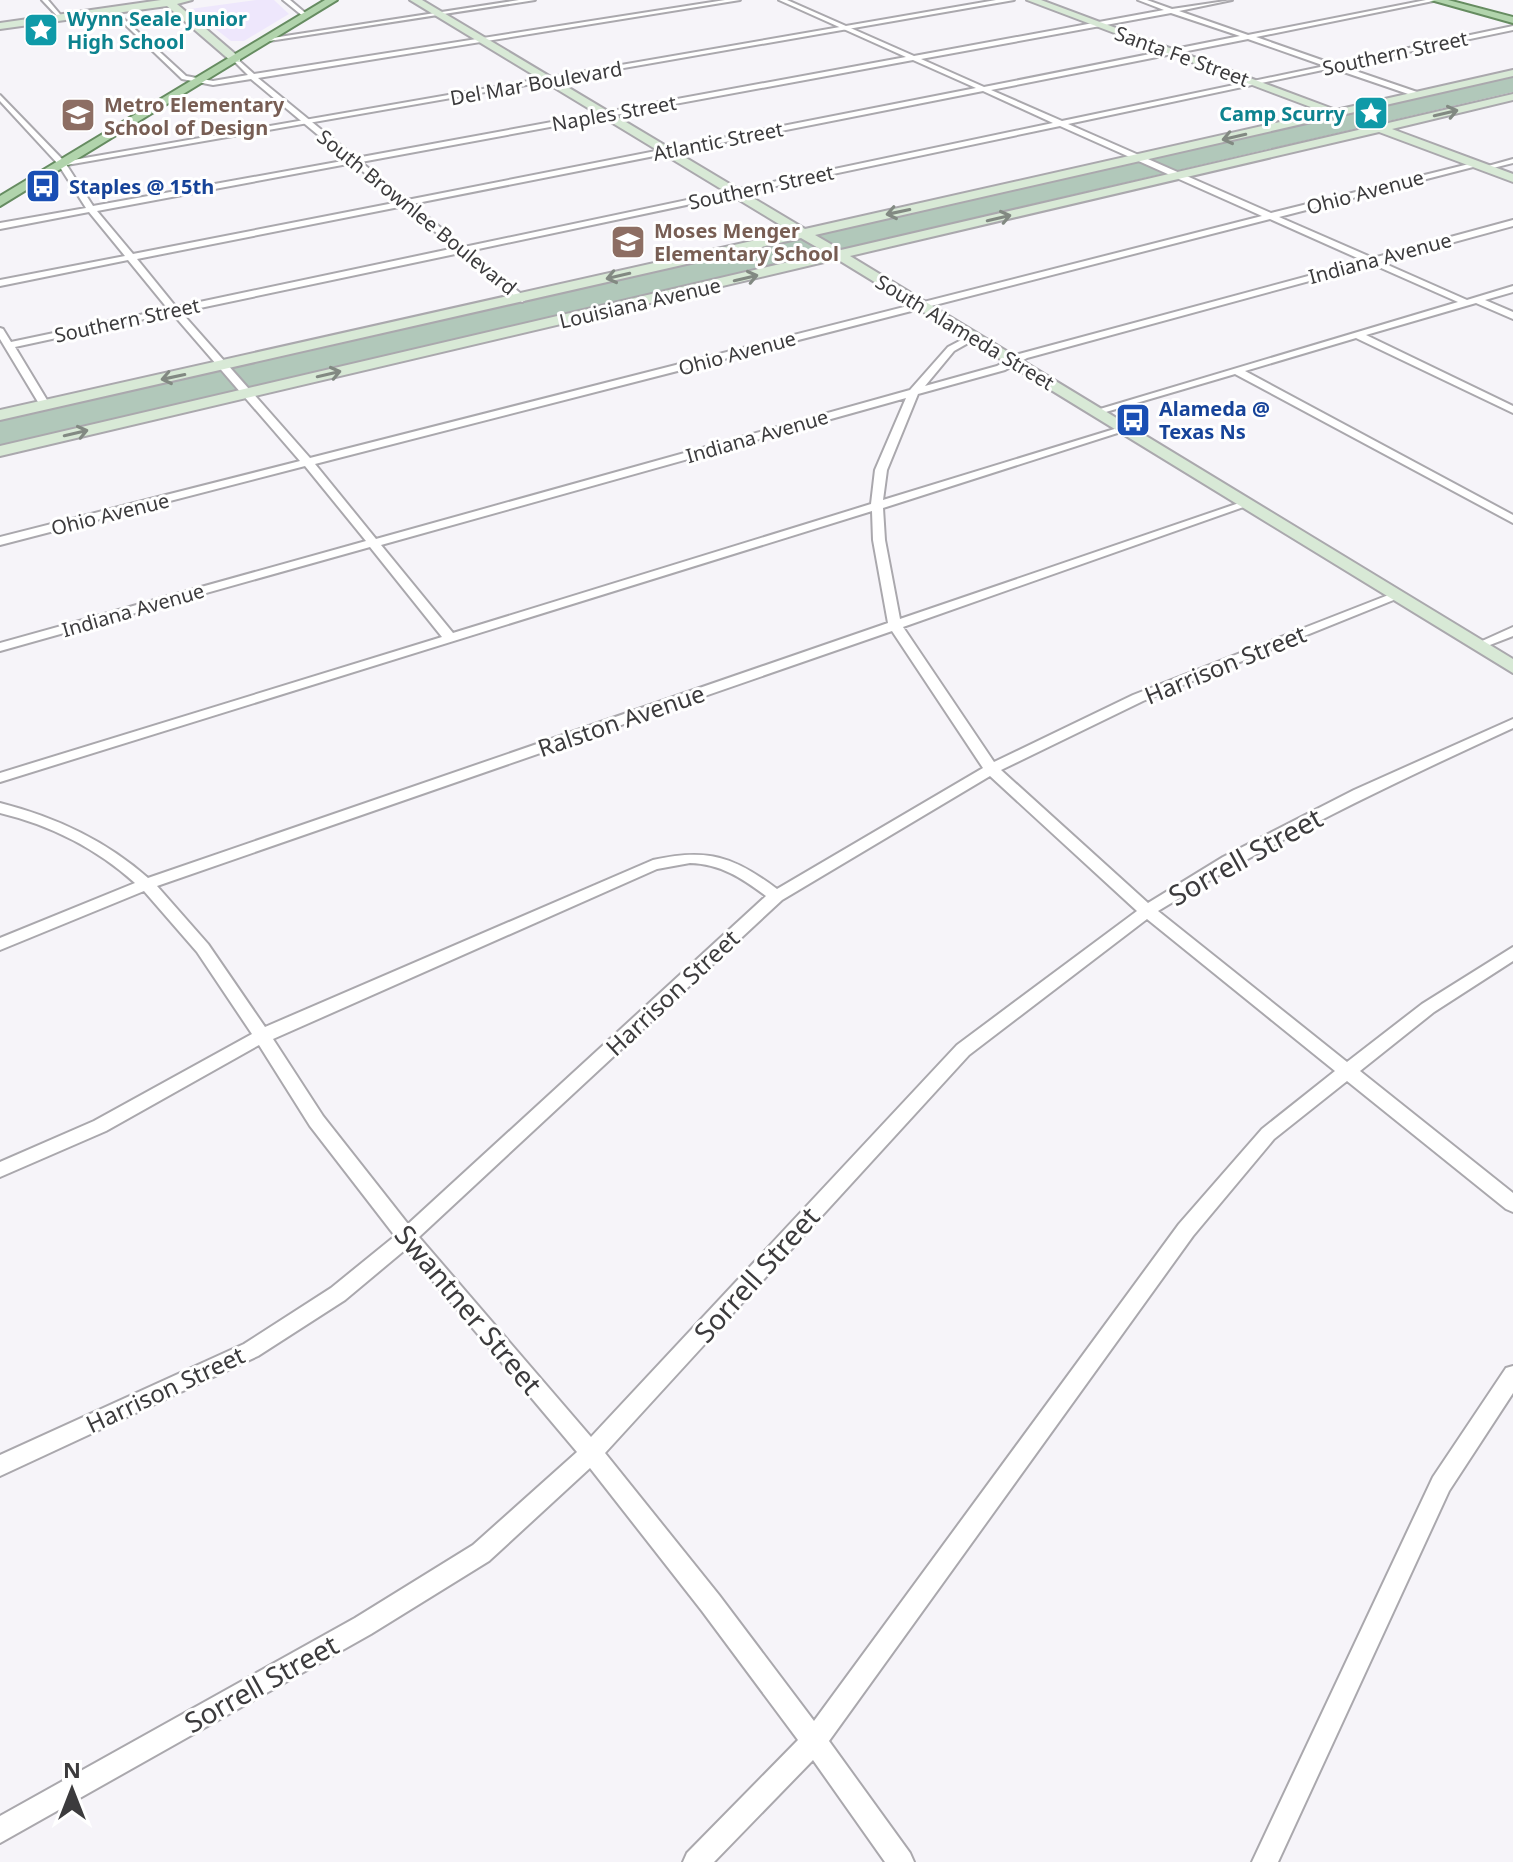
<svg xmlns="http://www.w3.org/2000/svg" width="1513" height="1862" viewBox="0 0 1513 1862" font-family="'Noto Sans',sans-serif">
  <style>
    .commercial { fill: #eee7fc }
    .green { fill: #b1c8ba }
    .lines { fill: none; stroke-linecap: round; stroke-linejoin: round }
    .minor-casing { stroke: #aaa8ad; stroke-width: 4 }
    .tertiary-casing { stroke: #aaa8ad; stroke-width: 4 }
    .secondary-casing { stroke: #aaa8ad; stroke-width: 4 }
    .primary-casing { stroke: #668c61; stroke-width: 4 }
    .minor { fill: #fff; fill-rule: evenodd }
    .tertiary { fill: #fff; fill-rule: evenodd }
    .secondary { fill: #d8e9d6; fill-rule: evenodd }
    .primary { fill: #b1d4ac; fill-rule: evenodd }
    .oneway { stroke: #828982 }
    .labels { text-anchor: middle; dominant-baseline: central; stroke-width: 6; stroke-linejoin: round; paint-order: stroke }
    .far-culture-label { font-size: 20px; font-weight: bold; fill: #0d838f; stroke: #fff; text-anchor: start }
    .far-street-label { font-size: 20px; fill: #3c3b3d; stroke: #fff }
    .far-education-label { font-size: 20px; font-weight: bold; fill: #785e54; stroke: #fff; text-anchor: start }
    .far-transit-label { font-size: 20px; font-weight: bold; fill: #164399; stroke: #fff; text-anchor: start }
    .street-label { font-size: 24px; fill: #3c3b3d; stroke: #fff }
    .near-street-label { font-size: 28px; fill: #3c3b3d; stroke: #fff }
  </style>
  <rect width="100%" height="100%" fill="#f6f4f9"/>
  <!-- commercial -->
  <path class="commercial" d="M256,0H274L289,14L244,41H231L190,9Z"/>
  <!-- green -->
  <path class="green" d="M1513,75V92L0,445V420Z"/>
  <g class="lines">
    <!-- minor casing -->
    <g class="minor-casing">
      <path id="minor" d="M42,0H48L64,19H60Z
        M283,0H290L309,16L304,17Z
        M519,0H535L269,41L266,39Z
        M725,0H740L258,78L356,158L906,57L779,0H787L914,56L1164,10L1138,0H1147L1172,9L1232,0L1179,11L1248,35L1426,0H1438L1256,37L1333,64L1513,26V30L1341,66L1420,93L1417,97L1332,68L1068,124L1271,213L1477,162V166L1279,217L1373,258L1513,220V226L1381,262L1467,300L1513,286V292L1485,300L1513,312V319L1476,303L1366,335L1513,406V413L1356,338L1245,371L1513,515V523L1235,374L1099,414L1090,412L1458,302L1372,264L1027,358L1005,370L918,394L887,470L883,500L1121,427L1130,429L883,508L885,540L900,619L1242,502L1252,504L903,627L994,762L1133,695L1391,594L1395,593L1401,597L1143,701L1001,770L1148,903L1223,857L1354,790L1513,719V728C1391,784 1272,841 1158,911L1347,1062L1422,1004L1513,947V961L1434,1012L1360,1071L1513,1193V1212L1506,1209L1347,1081L1274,1139L1193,1236L829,1741L910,1853L914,1862H885L813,1760L714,1862H683L687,1853L798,1740L702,1611L590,1468L489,1561L371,1634L0,1843V1816L355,1618L473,1545L577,1452L406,1249L345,1300L258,1356L0,1476V1455L244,1344L331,1288L395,1236L310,1126L259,1045L106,1131L0,1177V1162L94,1121L252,1034L197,952L144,891L0,950V938L135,883C96,848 50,825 0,813V803C55,817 105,840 148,878L888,623L873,540L872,511L0,782V773L442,637L370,547L0,651V643L366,541L305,466L0,545V537L300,461L172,313L15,347L50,405L41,407L0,339V328L3,329L11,342L168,309L128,260L0,286V280L125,256L89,212L0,229V223L86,208L58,164L0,101V95L64,161L93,206L348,160L251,79L213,85L182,79L110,10H114L186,76L213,81L248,75L233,60L236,58L254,74ZM1171,13L1240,36L984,87L921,59ZM1248,39L1325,66L1062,121L991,90ZM913,60L976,88L407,200L361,162ZM983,91L1053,123L464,247L412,204ZM1060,126L1262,216L310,458L181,312L460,253L522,302L527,299L525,297L469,251ZM353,163L399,202L133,254L97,211ZM404,206L455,248L176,307L137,259ZM1270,219L1364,261L1019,354L997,366L925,386L954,351L977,338L969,336L948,347L910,390L376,539L315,464ZM906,398L875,470L871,504L453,633L381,545ZM892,631L983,768L777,889C733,856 707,848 653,860L265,1027L208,944L157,886ZM990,776L1137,911L957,1045L591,1437L419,1237L782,900ZM690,863C721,864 742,878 766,896L408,1224L323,1116L273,1039L657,869ZM1147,919L1335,1071L1262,1129L1179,1224L814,1721L719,1595L605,1453L969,1055Z
        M1513,159V163L1485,170L1481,168Z
        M1513,627V636L1477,650L1471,646Z
        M1513,1366V1393L1449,1491L1278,1862H1252L1433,1477L1506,1368Z"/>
    </g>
    <!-- tertiary casing -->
    <g class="tertiary-casing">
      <path id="tertiary" d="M996,0H1014L61,166L56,163Z"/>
    </g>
    <!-- secondary casing -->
    <g class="secondary-casing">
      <path id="secondary" d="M192,0L177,4L240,58V62H232L167,6L0,29V23L161,0Z
        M410,0H422L805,229L1324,112L1027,0H1041L1336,110L1513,70V76L815,235L841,250L1513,94V100L1392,129L1513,174V182L1379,132L850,256L1513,659V673L837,259L0,456V446L827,253L801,238L0,420V410L792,232Z"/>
    </g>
    <!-- primary casing -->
    <g class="primary-casing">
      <path id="primary" d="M325,0H337L0,206V196Z
        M1431,0H1448L1513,17V23Z"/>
    </g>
    <!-- minor -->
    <use href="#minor" class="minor"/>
    <!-- tertiary -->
    <use href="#tertiary" class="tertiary"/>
    <!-- secondary -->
    <use href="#secondary" class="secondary"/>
    <!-- primary -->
    <use href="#primary" class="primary"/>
  </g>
  <!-- one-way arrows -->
  <defs><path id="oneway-shaft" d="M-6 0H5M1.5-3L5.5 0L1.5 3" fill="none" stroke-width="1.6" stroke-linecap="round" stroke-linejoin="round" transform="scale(2)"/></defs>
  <g class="oneway">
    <use href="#oneway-shaft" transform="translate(1446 113) rotate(-13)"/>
    <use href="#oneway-shaft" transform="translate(1234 137) rotate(167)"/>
    <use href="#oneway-shaft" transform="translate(898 212) rotate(168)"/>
    <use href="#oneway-shaft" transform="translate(999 218) rotate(-13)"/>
    <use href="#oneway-shaft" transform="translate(618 276) rotate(167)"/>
    <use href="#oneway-shaft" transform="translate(746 278) rotate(-13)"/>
    <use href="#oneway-shaft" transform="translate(329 374) rotate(-13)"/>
    <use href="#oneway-shaft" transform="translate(173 377) rotate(168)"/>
    <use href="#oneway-shaft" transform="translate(76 433) rotate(-13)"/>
  </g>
  <!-- icons -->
  <defs>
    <g id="sight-square" transform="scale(1.8)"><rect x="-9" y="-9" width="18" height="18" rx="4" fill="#0f9aa8" stroke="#fff"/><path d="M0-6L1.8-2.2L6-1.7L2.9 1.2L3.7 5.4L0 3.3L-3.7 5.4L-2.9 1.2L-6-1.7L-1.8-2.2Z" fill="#fff"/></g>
    <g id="school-square" transform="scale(1.8)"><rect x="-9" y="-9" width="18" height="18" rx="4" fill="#8d6e63" stroke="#fff"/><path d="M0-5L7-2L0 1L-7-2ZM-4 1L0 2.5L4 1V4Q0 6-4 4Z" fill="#fff"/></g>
    <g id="bus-square" transform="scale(1.8)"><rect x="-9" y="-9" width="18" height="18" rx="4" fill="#1a4fb4" stroke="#fff"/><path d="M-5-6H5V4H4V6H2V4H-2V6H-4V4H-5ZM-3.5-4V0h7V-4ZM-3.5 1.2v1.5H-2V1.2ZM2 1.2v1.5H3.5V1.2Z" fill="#fff"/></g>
  </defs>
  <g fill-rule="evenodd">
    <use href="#sight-square" x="41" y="30"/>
    <use href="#sight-square" x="1371" y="113"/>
    <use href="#school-square" x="78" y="115"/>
    <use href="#bus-square" x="43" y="186"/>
    <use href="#school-square" x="628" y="242"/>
    <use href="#bus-square" x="1133" y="420"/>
  </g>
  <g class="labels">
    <!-- far-culture labels -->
    <g class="far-culture-label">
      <text x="67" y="18">Wynn Seale Junior<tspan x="67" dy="23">High School</tspan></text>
      <text x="1345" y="113" text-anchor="end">Camp Scurry</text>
    </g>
    <!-- far-street labels -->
    <g class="far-street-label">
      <text transform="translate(1395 53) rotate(-12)">Southern Street</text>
      <text transform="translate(1182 56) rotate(20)">Santa Fe Street</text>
      <text transform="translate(536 83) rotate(-10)">Del Mar Boulevard</text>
      <text transform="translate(614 113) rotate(-10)">Naples Street</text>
      <text transform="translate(718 141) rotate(-11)">Atlantic Street</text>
      <text transform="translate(761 187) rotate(-12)">Southern Street</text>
      <text transform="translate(1365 192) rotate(-15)">Ohio Avenue</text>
      <text transform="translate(417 212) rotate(39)">South Brownlee Boulevard</text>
      <text transform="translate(1380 258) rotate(-15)">Indiana Avenue</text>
      <text transform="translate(640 303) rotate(-13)">Louisiana Avenue</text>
      <text transform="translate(127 320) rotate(-12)">Southern Street</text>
      <text transform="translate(965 332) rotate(31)">South Alameda Street</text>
      <text transform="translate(737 353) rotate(-15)">Ohio Avenue</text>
      <text transform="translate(757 436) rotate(-16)">Indiana Avenue</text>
      <text transform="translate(110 514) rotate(-14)">Ohio Avenue</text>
      <text transform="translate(133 610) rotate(-16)">Indiana Avenue</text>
    </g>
    <!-- far-education labels -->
    <g class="far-education-label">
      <text x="104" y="104">Metro Elementary<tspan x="104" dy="23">School of Design</tspan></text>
      <text x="654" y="230">Moses Menger<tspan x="654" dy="23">Elementary School</tspan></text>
    </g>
    <!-- far-transit labels -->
    <g class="far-transit-label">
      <text x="69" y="186">Staples @ 15th</text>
      <text x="1159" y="408">Alameda @<tspan x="1159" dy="23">Texas Ns</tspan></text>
    </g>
    <!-- street labels -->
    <g class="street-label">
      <text transform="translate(1225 664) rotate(-22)">Harrison Street</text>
      <text transform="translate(621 720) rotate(-19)">Ralston Avenue</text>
      <text transform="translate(672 992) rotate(-43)">Harrison Street</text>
      <text transform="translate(165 1389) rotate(-25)">Harrison Street</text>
    </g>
    <!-- near-street labels -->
    <g class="near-street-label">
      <text transform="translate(1245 856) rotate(-29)">Sorrell Street</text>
      <text transform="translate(756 1274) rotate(-48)">Sorrell Street</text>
      <text transform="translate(469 1309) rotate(50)">Swantner Street</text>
      <text transform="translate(261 1683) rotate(-29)">Sorrell Street</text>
    </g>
  </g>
  <!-- north arrow -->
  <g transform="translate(72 1790)" stroke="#ffffff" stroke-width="6" paint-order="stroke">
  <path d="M0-6L14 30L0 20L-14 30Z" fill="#3c3b3d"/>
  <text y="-12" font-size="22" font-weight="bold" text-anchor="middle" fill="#3c3b3d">N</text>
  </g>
</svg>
